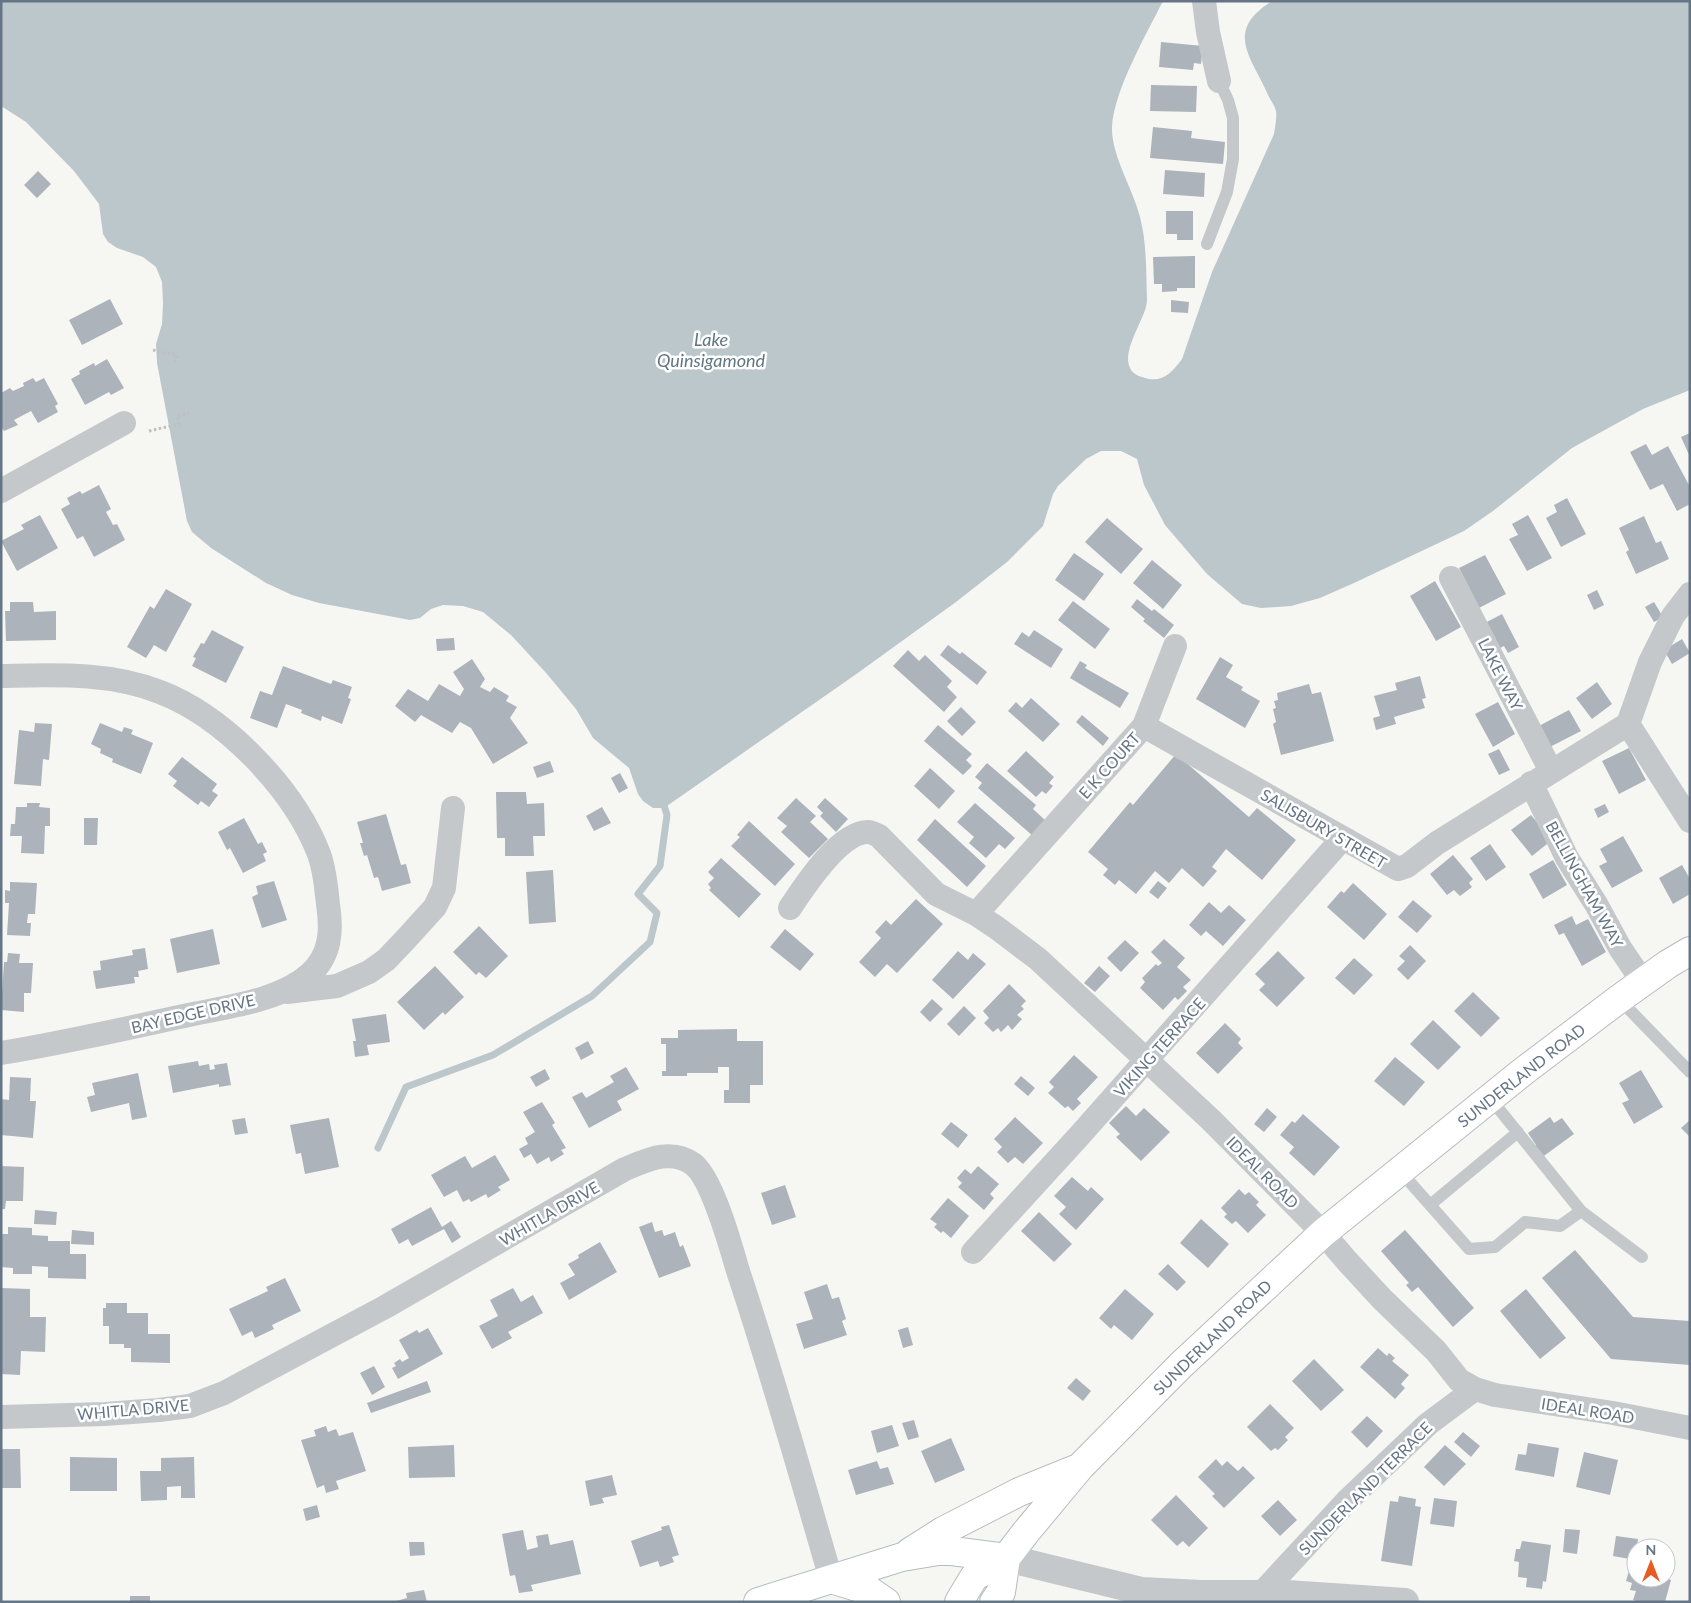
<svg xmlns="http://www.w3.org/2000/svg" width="1691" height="1603" viewBox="0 0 1691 1603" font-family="Lato,sans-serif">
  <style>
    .water { fill: #bcc7cc }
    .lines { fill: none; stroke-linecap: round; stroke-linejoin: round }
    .stream { stroke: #bcc7cc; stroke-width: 7 }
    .building { fill: #acb3ba }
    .primary-casing { stroke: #b7bbbf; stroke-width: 30 }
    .path { stroke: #bec0c2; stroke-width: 3; stroke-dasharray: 2.5 2.5; stroke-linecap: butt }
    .service { stroke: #c4c8cb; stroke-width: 12 }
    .minor { stroke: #c4c8cb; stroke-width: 24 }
    .tertiary { stroke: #c4c8cb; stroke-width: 28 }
    .primary { stroke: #fff; stroke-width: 28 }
    .labels { text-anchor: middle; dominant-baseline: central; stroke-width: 5; stroke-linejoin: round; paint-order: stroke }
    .street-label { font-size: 16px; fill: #657585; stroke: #fff }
    .water-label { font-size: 18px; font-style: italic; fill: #617781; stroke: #fff }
  </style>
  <rect width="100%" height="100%" fill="#f6f7f3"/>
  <!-- water -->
  <path class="water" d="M1,1H1163C1146,35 1114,90 1112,127C1111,155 1133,189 1140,217C1147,244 1146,272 1147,300C1147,317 1121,349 1130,368C1132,373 1138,376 1142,377C1161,384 1171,374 1182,359L1212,272L1274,134C1275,127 1277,118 1276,111C1275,106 1271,101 1269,97C1252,57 1223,32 1272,1H1690V390L1643,409L1572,448L1493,511L1464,531L1354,583L1320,598L1291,606L1261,608L1242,604L1207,574L1165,525L1144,485L1137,459L1121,451H1101L1086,459L1058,486L1053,494L1043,526L1007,562L956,602L855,675L664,808H653L643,801L638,794L629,768L593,738L576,709L547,674L511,635L483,612L463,606L443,605L431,609L420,618L410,620L319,603L292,595L266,583L211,548L192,532L187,521L157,363L156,344L162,324L163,303L162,282L156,267L143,257L117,248L108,242L103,234L99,204L74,171L26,122L1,106Z"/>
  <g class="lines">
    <!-- stream -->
    <path class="stream" d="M378,1148L406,1087L493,1055L592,996L650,942L657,913L638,894L660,866L667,815L662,799"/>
  </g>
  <!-- building -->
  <path class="building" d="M1161,42L1203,46L1201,64L1194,63L1193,70L1159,67Z
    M1151,85L1197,86L1196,112L1150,111Z
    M1153,127L1192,131L1191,138L1225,142L1223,164L1150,158Z
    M1165,170L1205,173L1204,197L1163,194Z
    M38,171L51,184L37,198L24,185Z
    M1166,211H1193V240H1177V234H1166Z
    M1195,256V288H1177V291L1162,292V284H1154L1153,257Z
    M110,299L123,324L82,345L69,320Z
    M1171,300L1189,302L1188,313L1171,312Z
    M107,359L124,388L111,395L109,392L85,405L71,379L80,374L79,371L94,363L95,366Z
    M33,378L36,382L44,378L58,404L55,406L58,412L38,423L31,411L14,420L18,425L4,431L1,427V393L10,388L13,391L24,386L23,383Z
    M1690,433V457L1681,437Z
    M1646,444L1652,455L1668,446L1690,487V504L1677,511L1663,484L1650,490L1630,452Z
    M99,485L111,509L106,512L113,525L117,524L125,540L94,557L83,536L77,539L61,509L70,504L67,498L80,491L82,494Z
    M1567,498L1586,534L1561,547L1546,518L1557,512L1554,505Z
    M40,515L58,548L17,571L1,541L24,529L21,525Z
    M1528,515L1552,558L1527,571L1509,539L1518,535L1512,524Z
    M1644,516L1656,543L1661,541L1669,559L1636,574L1626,552L1629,550L1619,528Z
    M1107,518L1143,549L1121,574L1085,542Z
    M1074,553L1104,574L1084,601L1055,580Z
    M1485,555L1506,594L1479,608L1459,568Z
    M1152,560L1182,585L1163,609L1133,583Z
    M1435,581L1461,627L1436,641L1410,596Z
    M166,589L192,604L166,652L154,645L146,658L127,647L150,606L154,609Z
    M1597,590L1604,605L1594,610L1587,595Z
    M1137,599L1152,611L1154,609L1174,625L1164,638L1143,621L1145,619L1131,607Z
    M1073,601L1110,629L1095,649L1058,620Z
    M10,602H33L34,612L56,611V640L6,641L5,611H10Z
    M1654,602L1663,617L1654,622L1645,607Z
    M1502,614L1519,647L1508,653L1504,646L1494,651L1481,625Z
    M212,630L244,647L226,683L192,666L196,658L193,657L201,643L204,644Z
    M1034,630L1063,649L1051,668L1014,644L1022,632L1029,637Z
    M454,638L455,650L437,651L436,639Z
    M1682,639L1690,653L1672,664L1664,650Z
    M948,645L960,654L962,652L987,672L977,685L940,655Z
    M908,650L919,661L925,655L952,681L947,687L957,697L944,712L893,666Z
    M1220,657L1233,665L1226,677L1243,687L1241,690L1260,701L1245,728L1196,699Z
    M472,659L485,679L480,687L490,692L494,687L509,696L506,701L517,707L510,718L528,743L493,764L471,728L460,722L452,733L421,715L415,722L395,706L408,689L428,701L439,684L460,696L464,689L453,672Z
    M1080,661L1087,665L1085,668L1129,693L1120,708L1070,678Z
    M283,666L331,684L333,680L352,687L348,698L351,699L342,724L322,716L321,721L301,713L302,710L286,704L277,728L250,718L260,691L272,695Z
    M1420,676L1426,698L1422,699L1425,708L1394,717L1396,724L1376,730L1373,718L1380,716L1374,696L1397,690L1395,683Z
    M1597,682L1612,704L1592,719L1576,698Z
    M1309,684L1312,694L1321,692L1334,741L1281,755L1273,724L1276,722L1273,709L1276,708L1274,701L1278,700L1277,693Z
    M1031,698L1060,724L1043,742L1008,711L1016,702L1022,708Z
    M1498,702L1515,734L1493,747L1475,714Z
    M961,707L976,722L962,736L947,721Z
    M1569,710L1581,731L1546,749L1535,728Z
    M1082,715L1109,738L1103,746L1076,722Z
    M35,723L52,724L49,760L43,759L41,786L14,784L19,730L34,732Z
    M100,723L122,732L124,727L133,730L131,734L153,743L141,774L112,762L113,759L100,753L101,749L91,744Z
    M938,725L972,754L966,760L972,766L963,775L924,741Z
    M1629,748L1646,780L1619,794L1602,761Z
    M1499,749L1510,770L1499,775L1488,754Z
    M1026,751L1054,777L1049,783L1053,786L1046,794L1042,791L1036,797L1007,771Z
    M1176,754L1249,817L1257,808L1296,840L1262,880L1226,849L1212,867L1217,871L1203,887L1182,868L1169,883L1155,871L1136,894L1119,880L1115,885L1103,875L1108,869L1088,852L1130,802L1133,805Z
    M182,757L217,784L212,791L218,795L209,807L201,801L198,805L173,786L177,781L168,774Z
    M550,761L554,772L537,778L533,767Z
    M987,763L1036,805L1033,809L1046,821L1033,836L978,788L982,783L975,777Z
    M930,768L955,791L939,809L914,786Z
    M620,773L628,788L619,793L611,778Z
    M496,792H526L527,804L544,803L545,836H533L534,856H505V838H497Z
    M796,798L816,816L810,822L828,839L809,858L781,832L787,826L777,818Z
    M825,798L848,819L836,832L820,816L823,813L817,807Z
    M27,803H40L39,807L50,808V826H45L44,854L21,853L22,836H10L11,824H15L16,807H27Z
    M975,803L1015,838L1005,849L999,844L986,858L969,843L974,837L957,822Z
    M1605,804L1609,812L1598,818L1594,809Z
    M602,807L611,823L594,831L586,816Z
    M386,814L401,865L406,864L411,883L382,891L378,877L374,878L367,855L364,856L360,843H363L357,822Z
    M1531,815L1552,840L1532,856L1511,830Z
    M84,818H98L97,845H84Z
    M244,818L258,844L262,842L267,852L263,854L266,861L243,873L230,848L227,850L218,832Z
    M935,819L986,866L967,887L917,840Z
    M749,821L795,864L775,886L731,846L740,837L737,835Z
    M1623,836L1643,871L1612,888L1599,866L1607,862L1600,849Z
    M1490,844L1506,867L1486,881L1470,858Z
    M1453,855L1473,879L1469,883L1472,887L1460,896L1454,890L1447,895L1430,874Z
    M721,858L761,894L739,918L709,890L711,888L708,884L714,878L708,872Z
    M1553,860L1567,885L1543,899L1529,874Z
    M1682,865L1690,879V894L1673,904L1659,878Z
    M553,870L556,922L529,924L526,872Z
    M274,881L287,920L262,928L252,897L258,894L256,886Z
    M1158,881L1167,888L1158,899L1149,892Z
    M10,882L37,883L35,914H28L27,923H31L30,936L7,935L9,903H5V890L10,891Z
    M1353,883L1387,914L1364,940L1327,907L1341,891L1344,893Z
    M916,899L943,924L897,973L887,964L875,977L859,962L881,938L875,932L886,920L891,925Z
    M1413,900L1432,916L1417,933L1398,917Z
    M1209,902L1221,913L1229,905L1246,920L1223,946L1206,931L1201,936L1189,925Z
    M1572,916L1576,925L1588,919L1606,952L1582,966L1564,933L1559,935L1554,925Z
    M479,926L508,956L486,978L479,972L476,975L453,952Z
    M213,929L220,964L177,973L170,939Z
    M785,929L814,954L800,971L770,947Z
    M1164,939L1185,958L1177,967L1191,980L1183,987L1187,991L1178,1000L1175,997L1163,1010L1140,988L1145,982L1142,978L1156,964L1158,966L1162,963L1151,952Z
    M1125,940L1139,953L1121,972L1107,958Z
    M1410,945L1426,961L1408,980L1397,969L1405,961L1399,956Z
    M145,948L148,969L138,971L139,977H134L135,983L96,989L93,971L101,970L100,961L133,955L132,950Z
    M958,951L968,960L973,953L986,964L953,999L932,980Z
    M1278,951L1305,978L1277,1007L1259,990L1265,984L1255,974Z
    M8,953L20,954L19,963H33L31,993H24V1012L1,1010L4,962H7Z
    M1354,958L1373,975L1354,995L1335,978Z
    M435,966L464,997L445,1015L443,1012L424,1030L397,1002Z
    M1099,966L1110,976L1095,992L1084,983Z
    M1009,984L1026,1001L1021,1006L1024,1009L1017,1015L1022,1019L1012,1030L1008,1025L1001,1032L998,1028L993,1032L984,1023L989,1018L983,1011Z
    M1473,992L1500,1018L1481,1037L1454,1011Z
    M932,999L943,1009L930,1022L920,1012Z
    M964,1006L976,1018L959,1036L947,1024Z
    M386,1014L390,1042L367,1045L369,1055L355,1057L353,1041H356L352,1019Z
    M1433,1020L1461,1047L1438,1070L1410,1044Z
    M1225,1023L1241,1039L1238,1043L1243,1048L1218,1074L1196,1053Z
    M737,1029V1041H763V1085H750V1103H724V1090H729V1067H718V1073H687V1076H662V1071H666V1044H661V1038H678V1030Z
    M588,1041L594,1053L581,1060L575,1048Z
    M1074,1055L1098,1077L1077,1099L1081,1103L1073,1111L1068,1106L1065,1108L1048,1093L1054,1087L1049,1082Z
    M1395,1057L1425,1082L1404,1106L1374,1081Z
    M198,1061L199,1066L209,1064L210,1070L215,1069L214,1065L227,1063L231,1085L219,1087V1084L173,1093L168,1066Z
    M626,1067L639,1089L617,1101L622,1110L589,1128L572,1097L582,1092L586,1098L614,1082L610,1076Z
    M545,1069L550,1079L536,1087L530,1077Z
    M1641,1070L1663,1107L1634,1124L1622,1103L1629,1100L1619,1083Z
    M138,1073L147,1117L132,1120L129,1103L91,1112L87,1097L95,1095L92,1083Z
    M1021,1076L1035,1088L1028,1096L1014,1084Z
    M10,1077L31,1078L30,1101H36L33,1138L1,1135V1099L9,1100Z
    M542,1102L555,1123L552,1125L566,1148L561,1150L564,1154L551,1162L549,1157L537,1164L531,1154L524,1158L519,1149L528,1144L525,1138L535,1132L523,1112Z
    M1126,1106L1136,1116L1144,1108L1170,1132L1141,1161L1116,1137L1120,1134L1109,1123Z
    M1267,1108L1277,1117L1264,1132L1254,1124Z
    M1303,1114L1340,1147L1314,1176L1289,1153L1294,1147L1280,1135L1292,1121L1295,1123Z
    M1015,1117L1043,1143L1023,1164L1015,1157L1008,1163L997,1152L1002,1147L994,1139Z
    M1550,1117L1554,1123L1562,1118L1574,1134L1541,1158L1533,1147L1536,1145L1528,1133Z
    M245,1118L248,1133L235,1135L232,1120Z
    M329,1118L339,1167L305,1174L301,1153L296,1154L290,1125Z
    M1690,1120V1137L1681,1128Z
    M951,1122L968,1135L958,1148L941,1134Z
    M495,1155L510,1180L498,1187L501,1190L488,1198L486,1194L471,1202L469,1199L463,1202L457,1190L444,1197L431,1175L465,1156L472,1168Z
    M1,1166L24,1167L23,1201H6L5,1209H1Z
    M978,1166L999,1184L990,1194L994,1198L984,1210L958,1187L962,1183L957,1178L965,1169L971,1174Z
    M1072,1177L1088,1191L1091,1187L1104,1199L1076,1230L1059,1214L1066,1207L1054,1196Z
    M785,1185L796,1217L772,1225L761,1193Z
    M1239,1189L1245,1195L1249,1192L1259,1202L1256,1205L1266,1215L1248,1233L1236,1221L1232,1224L1224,1217L1227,1214L1221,1208Z
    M948,1198L969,1216L951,1238L943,1231L941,1233L934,1227L937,1224L930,1219Z
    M431,1207L442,1227L451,1221L461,1237L452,1243L444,1229L412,1246L408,1239L399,1244L391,1229Z
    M35,1210L57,1212L56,1225L34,1224Z
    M1039,1212L1072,1244L1054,1262L1021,1231Z
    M1201,1219L1229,1244L1208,1268L1180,1243Z
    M652,1222L655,1232L662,1230L664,1236L675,1232L680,1247L683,1245L691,1266L659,1278L639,1227Z
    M8,1227L32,1228V1235L48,1236V1241H70V1254H86V1279L48,1278V1267L32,1266V1274H13V1268L1,1267V1234H8Z
    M72,1230L94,1232V1245L71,1244Z
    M1405,1230L1474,1308L1453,1327L1418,1287L1412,1292L1406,1285L1409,1283L1381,1251Z
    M600,1242L617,1272L569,1300L560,1283L575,1275L568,1264L579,1258L578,1255Z
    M1575,1250L1633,1317L1690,1321V1365L1611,1359L1542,1278Z
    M1168,1264L1186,1282L1177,1291L1158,1274Z
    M285,1278L301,1311L272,1325L274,1329L255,1338L252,1331L242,1336L229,1309L268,1291L266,1287Z
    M827,1284L832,1299L839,1297L846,1319L842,1321L847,1335L804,1349L796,1324L813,1319L804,1292Z
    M1,1288L30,1289V1317H46L45,1352L21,1351L20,1375L1,1374Z
    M513,1288L521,1302L533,1295L543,1313L508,1332L512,1338L492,1349L479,1326L498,1316L490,1300Z
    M1125,1289L1154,1314L1132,1340L1114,1325L1111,1329L1099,1318Z
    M1526,1289L1566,1338L1540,1359L1500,1311Z
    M106,1303H127V1313H148V1334H170V1363L131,1362V1348H124V1344H109V1326H103V1308H106Z
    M908,1327L913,1345L903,1348L898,1330Z
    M428,1328L443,1354L398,1379L392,1368L396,1366L394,1363L400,1359L402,1362L409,1358L399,1340L417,1330L419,1333Z
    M1378,1348L1387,1356L1389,1353L1395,1358L1392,1361L1409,1375L1401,1384L1405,1388L1395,1399L1360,1367Z
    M1314,1359L1344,1390L1321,1411L1292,1381Z
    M374,1366L385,1387L372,1395L360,1373Z
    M1076,1378L1091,1391L1083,1401L1067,1388Z
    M427,1381L431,1392L371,1413L367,1403Z
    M1270,1404L1294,1428L1285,1437L1288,1440L1278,1450L1275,1448L1271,1451L1247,1427Z
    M1367,1416L1383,1431L1367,1448L1351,1432Z
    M914,1420L919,1437L908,1440L902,1423Z
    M892,1425L899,1446L877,1453L871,1431Z
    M326,1426L328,1432L336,1429L339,1436L353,1432L366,1471L336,1481L339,1489L326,1493L324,1485L317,1488L301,1440L316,1436L314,1430Z
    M1463,1432L1480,1446L1471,1457L1454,1442Z
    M951,1438L965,1470L935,1483L921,1451Z
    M1528,1443L1559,1448L1554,1477L1515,1470L1518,1454L1526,1455Z
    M454,1445L455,1477L409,1478L408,1447Z
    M1445,1445L1466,1464L1444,1486L1424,1467Z
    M1,1449H20L21,1488H1Z
    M1584,1452L1618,1460L1610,1495L1576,1487Z
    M70,1457L117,1458V1491H70Z
    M194,1457L195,1498H181V1486L167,1487V1500L141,1501L140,1471H161V1458Z
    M1216,1459L1222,1466L1227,1461L1238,1471L1243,1466L1255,1478L1224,1508L1212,1496L1215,1494L1198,1477Z
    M877,1461L880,1469L888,1467L894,1484L856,1495L848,1470Z
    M612,1475L617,1495L602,1498L604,1503L590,1506L585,1481Z
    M1176,1495L1208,1528L1189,1547L1183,1541L1177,1546L1151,1520Z
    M1399,1496L1416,1499L1415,1506L1421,1507L1412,1566L1381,1561L1390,1501L1398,1502Z
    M1434,1498L1457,1501L1454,1527L1430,1524Z
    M1278,1500L1297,1520L1280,1536L1261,1516Z
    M317,1505L320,1517L306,1521L303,1509Z
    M669,1525L679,1555L672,1557L674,1562L660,1567L658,1561L640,1567L631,1541L662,1530L661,1527Z
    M1565,1529L1580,1530L1577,1554L1563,1552Z
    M523,1530L527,1550L538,1547L536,1536L548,1534L550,1545L573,1540L581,1574L531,1585L533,1591L519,1593L515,1575L510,1576L502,1534Z
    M1616,1536L1638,1539L1635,1560L1613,1556Z
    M1522,1541L1551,1545L1546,1582L1543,1581L1542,1589L1526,1587L1527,1578L1518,1577L1519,1562L1514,1561L1516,1549H1520Z
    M409,1542H424L425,1555L410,1556Z
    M1631,1564L1636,1565V1578H1665L1671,1580L1665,1602H1639L1633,1600L1636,1591L1630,1590L1632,1583L1626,1581Z
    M424,1590L427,1602H393L407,1598L406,1593Z
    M130,1596H150V1602H130Z"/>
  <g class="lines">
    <!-- primary casing -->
    <g class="primary-casing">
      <path id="primary" d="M910,1552L943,1531L1019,1492L1076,1469
        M831,1579L870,1591L886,1602
        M758,1602L902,1557L938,1551H952L1006,1558
        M959,1602L974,1577L1006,1558L1026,1532L1080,1467L1181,1365L1323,1233L1525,1070L1619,999L1668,964L1690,951
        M994,1602L1001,1592L1006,1558"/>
    </g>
    <!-- path -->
    <path class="path" d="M153,350L177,355L175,362
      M149,431L179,424L177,416L189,413"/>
    <!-- service -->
    <path class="service" d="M1207,244L1227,192L1233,159V118L1228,100L1219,81
      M1619,999L1690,1072
      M1400,1171L1469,1249L1495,1247L1525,1222L1560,1226L1581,1211L1490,1098
      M1430,1205L1518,1132
      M1581,1211L1642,1257"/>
    <!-- minor -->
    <path class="minor" d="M1204,1L1208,32L1219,81
      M1,491L124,423
      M1451,578L1551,771
      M1,676C54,675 109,672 160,692C225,717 294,789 319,854C325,870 326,887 328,904C332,930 331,955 310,974C279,1002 223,1007 184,1016C123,1029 63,1043 1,1053
      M1628,724L1650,662L1673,616L1690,594
      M1628,724L1690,821
      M1144,726L1398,869L1407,866L1437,843L1628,724
      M1531,783L1567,858L1596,904L1620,948L1643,982
      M790,908C804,887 839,832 868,832C871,832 875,834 879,836L936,894L976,914L997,928L1038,959L1211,1120L1323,1233L1347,1261L1382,1299L1436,1351L1459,1380L1475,1389L1495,1395L1613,1413L1690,1428
      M976,914L1144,726L1175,646
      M287,992L337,986L369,972L386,960L406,939L435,907L444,888L453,808
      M973,1252L1080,1135L1342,839
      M1,1417L105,1414L159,1410L190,1406L224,1393L385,1307L625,1169C647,1160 671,1148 693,1164C712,1178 731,1247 738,1271C772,1373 801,1476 831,1579
      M1261,1594L1348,1500L1428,1424L1475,1389"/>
    <!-- tertiary -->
    <path class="tertiary" d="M1006,1558L1142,1591L1201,1594H1287L1405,1602"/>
    <!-- primary -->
    <use href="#primary" class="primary"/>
  </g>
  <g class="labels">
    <!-- street labels -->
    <g class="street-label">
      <text transform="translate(1501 674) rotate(63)">LAKE WAY</text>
      <text transform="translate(1109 765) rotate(-48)">E K COURT</text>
      <text transform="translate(1324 828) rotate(30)">SALISBURY STREET</text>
      <text transform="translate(1585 884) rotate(61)">BELLINGHAM WAY</text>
      <text transform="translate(193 1013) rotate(-13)">BAY EDGE DRIVE</text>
      <text transform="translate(1159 1047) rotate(-48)">VIKING TERRACE</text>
      <text transform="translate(1521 1075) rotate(-38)">SUNDERLAND ROAD</text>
      <text transform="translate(1263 1172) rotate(45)">IDEAL ROAD</text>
      <text transform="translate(549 1213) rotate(-30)">WHITLA DRIVE</text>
      <text transform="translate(1212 1337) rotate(-44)">SUNDERLAND ROAD</text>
      <text transform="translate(133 1409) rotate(-5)">WHITLA DRIVE</text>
      <text transform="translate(1588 1410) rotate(9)">IDEAL ROAD</text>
      <text transform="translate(1365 1488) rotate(-45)">SUNDERLAND TERRACE</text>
    </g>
    <!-- water labels -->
    <g class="water-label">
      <text x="711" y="339">Lake<tspan x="711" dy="21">Quinsigamond</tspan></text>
    </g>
  </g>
  <!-- border -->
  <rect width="1691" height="1603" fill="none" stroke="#657585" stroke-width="5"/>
  <!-- north arrow -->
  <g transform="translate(1651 1563)"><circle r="24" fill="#ffffff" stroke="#c1c8ce"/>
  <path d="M0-4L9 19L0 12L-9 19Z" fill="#e65d24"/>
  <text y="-8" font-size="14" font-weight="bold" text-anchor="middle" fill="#657585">N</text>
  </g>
</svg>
